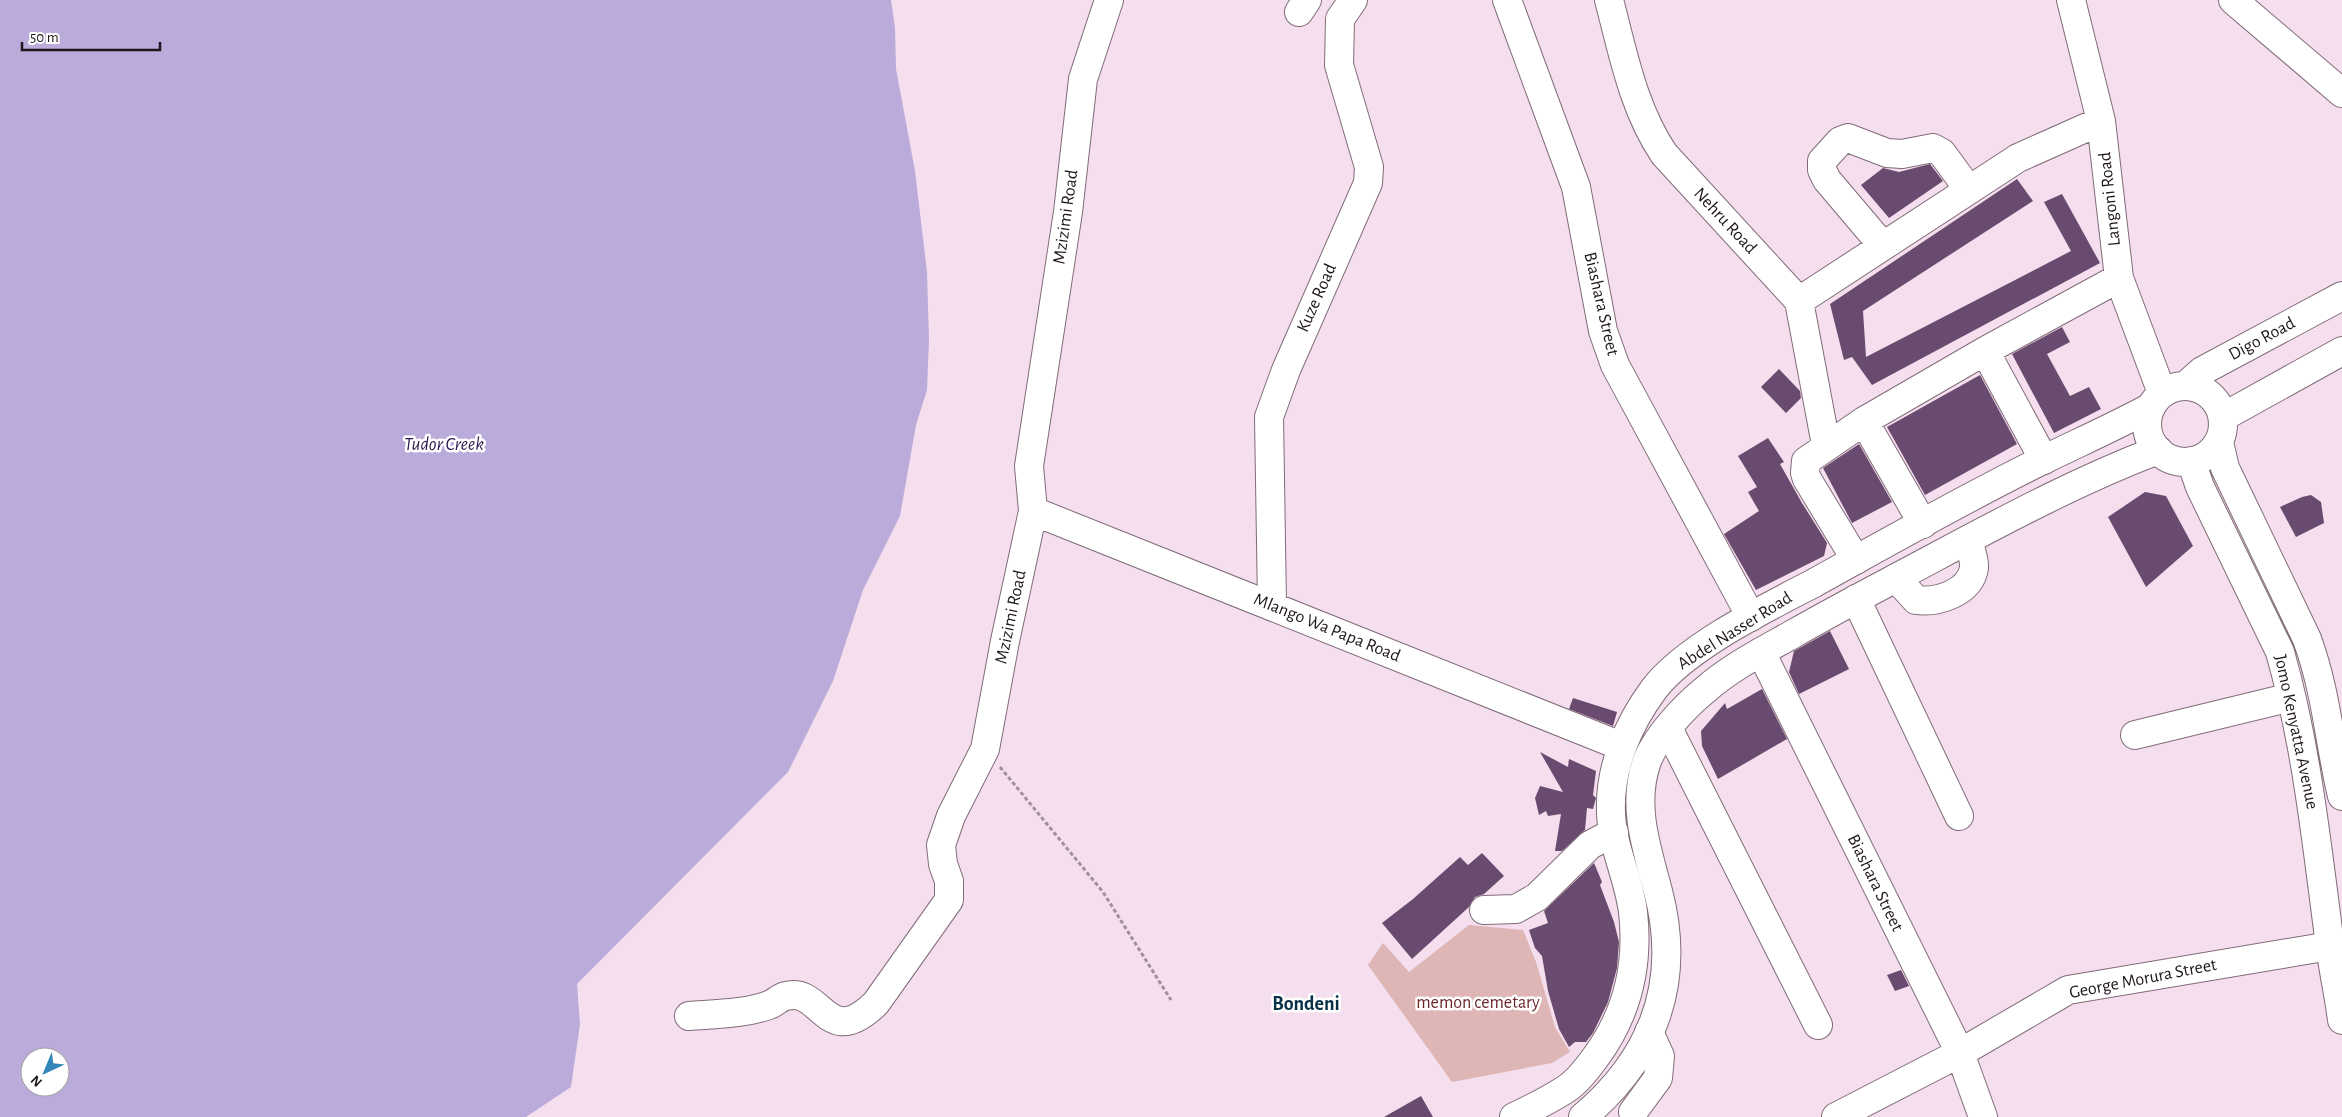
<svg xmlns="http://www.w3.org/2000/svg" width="2342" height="1117" viewBox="0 0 2342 1117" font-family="'Alegreya Sans',sans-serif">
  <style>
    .green { fill: #deb6b5 }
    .water { fill: #baabda; fill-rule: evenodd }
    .building { fill: #684b6f }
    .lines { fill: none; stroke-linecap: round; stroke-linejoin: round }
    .minor-casing { stroke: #806c79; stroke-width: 30 }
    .major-casing { stroke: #806c79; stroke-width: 30 }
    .highway-casing { stroke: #806c79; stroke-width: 30 }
    .path { stroke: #a2909c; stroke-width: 3; stroke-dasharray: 4 2.5; stroke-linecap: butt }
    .minor { stroke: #fff; stroke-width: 28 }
    .major { stroke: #fff; stroke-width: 28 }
    .highway { stroke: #fff; stroke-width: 28 }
    .labels { text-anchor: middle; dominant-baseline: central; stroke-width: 5; stroke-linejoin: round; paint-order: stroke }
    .street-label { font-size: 18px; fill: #1f171c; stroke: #fff }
    .park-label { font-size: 18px; fill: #6c282b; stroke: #fff }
    .water-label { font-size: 19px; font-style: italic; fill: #311a52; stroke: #fff }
    .quarter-label { font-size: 20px; font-weight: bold; fill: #083148; stroke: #fff }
  </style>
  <rect width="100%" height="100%" fill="#f5deed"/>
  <!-- green -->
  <path class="green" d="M1469,925L1523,930L1536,962L1555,1027L1570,1052L1552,1063L1452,1082L1368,965L1383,943L1409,972Z"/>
  <!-- water -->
  <path class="water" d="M0,0H891L895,28L896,69L915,171L927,272L929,340L927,390L916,425L900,516L863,590L833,681L788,772L577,984L580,1024L571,1087L526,1117H0ZM30,1057H60V1087H30Z"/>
  <!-- building -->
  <path class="building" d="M1930,164L1943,181L1889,218L1861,185L1883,168L1899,172Z
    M2017,179L2033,201L1863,311L1866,357L2071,251L2044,202L2062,194L2100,263L1872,385L1852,357L1844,360L1830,304Z
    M2062,327L2070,342L2047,354L2070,396L2089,387L2101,409L2054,433L2012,354Z
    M1779,369L1800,391L1801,398L1786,413L1761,387Z
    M1980,375L2017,444L1925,495L1887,427Z
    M1768,438L1784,462L1780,464L1802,503L1827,543L1824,556L1756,590L1724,534L1759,511L1748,492L1757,487L1738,456Z
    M1859,444L1892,502L1852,523L1823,468Z
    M2145,492L2166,496L2193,546L2146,587L2108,517Z
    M2311,495L2321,502L2324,523L2296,537L2280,507L2302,497Z
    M1830,631L1849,669L1799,694L1789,672L1794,651Z
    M1762,689L1787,739L1718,779L1702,746L1701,731L1725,703L1727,709Z
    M1573,698L1617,712L1613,726L1569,709Z
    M1540,752L1568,767L1569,759L1596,771L1593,795L1596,798L1593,809L1587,808L1585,830L1562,851H1555L1561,814L1548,816L1546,811L1539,815L1535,798L1540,786L1563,792Z
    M1482,853L1504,876L1484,894L1475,897L1469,907L1412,959L1382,923L1413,899L1460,857L1468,865Z
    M1594,863L1602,882L1600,885L1614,922L1619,942L1617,968L1608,1002L1593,1033L1586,1042H1575L1569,1047L1559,1029L1548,991L1542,956L1535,948L1529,930L1548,923L1544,911Z
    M1901,970L1909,986L1895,991L1887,975Z
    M1421,1096L1433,1117H1384Z"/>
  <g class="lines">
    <!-- minor casing -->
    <g class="minor-casing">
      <path id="minor" d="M1507,0L1576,187L1603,331L1615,365L1751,617
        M1609,0C1623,53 1633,108 1664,154L1799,301L1826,445
        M2071,0L2101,121L2119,278L2162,393
        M2233,0L2342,93
        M1299,12L1307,0
        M1883,246L1827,180L1822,170V161L1840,141L1848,138L1887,153L1902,154L1933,148L1942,153L1969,190
        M1799,301L2018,158L2101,121
        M1985,351L2044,460
        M1864,421L1923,524
        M1033,511L1621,746
        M1856,560L1807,479L1805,473L1806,461L1864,421L1985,351L2119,278
        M1896,578L1916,600C1937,603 1970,593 1974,568C1975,560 1970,548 1968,540
        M1856,599L1959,816
        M1272,605L1269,417L1286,370L1368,183L1369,167L1339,65L1340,19L1353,0
        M1761,652L1960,1053L1983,1117
        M1668,728L1818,1025
        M2135,735L2291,697
        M1484,910L1516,909L1537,897L1590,845L1614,832
        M689,1016C715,1014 744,1014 769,1005C775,1003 780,997 786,996C822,986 826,1052 876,1003L949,900V881L943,864L941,845L951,816L985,749L1005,641L1033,511L1029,466L1068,212L1083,79L1109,0
        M1633,1112L1658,1078L1660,1056L1649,1032
        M1836,1117L1960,1053L2068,990L2330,946"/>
    </g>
    <!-- major casing -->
    <g class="major-casing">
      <path id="major" d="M1514,1117C1531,1109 1549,1100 1566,1089C1577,1082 1587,1069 1595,1058C1627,1015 1639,965 1633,912C1629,879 1612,846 1611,813C1609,768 1628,724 1654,689C1686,647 1766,608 1814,583C1890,541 1967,497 2045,459C2080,442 2116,426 2151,407
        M1583,1117C1654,1057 1682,982 1658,891C1647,849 1632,807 1646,764C1654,739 1685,706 1705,690C1731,667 1763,651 1793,634C1826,615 1860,597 1894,579C1981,533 2066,485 2158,450"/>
    </g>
    <!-- highway casing -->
    <g class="highway-casing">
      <path id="highway" d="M2185,386L2202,371L2342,296
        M2147 424a38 38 0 1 1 76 0a38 38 0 1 1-76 0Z
        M2223,417L2342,351
        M2219,442L2225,468L2307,639C2327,694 2329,742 2342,796
        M2191,461L2200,487L2280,652C2307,747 2317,847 2330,945C2333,970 2339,995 2342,1020"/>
    </g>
    <!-- path -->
    <path class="path" d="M1000,767L1103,892L1171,1000"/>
    <!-- minor -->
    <use href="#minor" class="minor"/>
    <!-- major -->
    <use href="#major" class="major"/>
    <!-- highway -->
    <use href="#highway" class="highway"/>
  </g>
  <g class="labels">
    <!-- street labels -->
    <g class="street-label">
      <text transform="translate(2110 199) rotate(-96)">Langoni Road</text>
      <text transform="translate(1066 217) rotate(-82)">Mzizimi Road</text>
      <text transform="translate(1725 221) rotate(47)">Nehru Road</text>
      <text transform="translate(1317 298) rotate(-66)">Kuze Road</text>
      <text transform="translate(1601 304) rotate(77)">Biashara Street</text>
      <text transform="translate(2262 339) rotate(-28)">Digo Road</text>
      <text transform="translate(1011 617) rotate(-78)">Mzizimi Road</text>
      <text transform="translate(1327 628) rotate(22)">Mlango Wa Papa Road</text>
      <text transform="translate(1735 631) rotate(-32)">Abdel Nasser Road</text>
      <text transform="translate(2296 732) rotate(78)">Jomo Kenyatta Avenue</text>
      <text transform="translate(1875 883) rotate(64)">Biashara Street</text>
      <text transform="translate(2143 979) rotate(-11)">George Morura Street</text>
    </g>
    <!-- park labels -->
    <g class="park-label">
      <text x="1478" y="1003">memon cemetary</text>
    </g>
    <!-- water labels -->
    <g class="water-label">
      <text x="444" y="444">Tudor Creek</text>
    </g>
    <!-- quarter labels -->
    <g class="quarter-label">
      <text x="1306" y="1004">Bondeni</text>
    </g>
  </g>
  <!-- north arrow -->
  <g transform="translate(45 1072) rotate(224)"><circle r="24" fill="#ffffff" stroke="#a5a2a4"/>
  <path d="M0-4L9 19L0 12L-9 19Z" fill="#3386b7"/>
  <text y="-8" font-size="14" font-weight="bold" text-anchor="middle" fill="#1f171c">N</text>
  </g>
  <!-- scale -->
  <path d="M22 42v8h138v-8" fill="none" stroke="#1f171c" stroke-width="2.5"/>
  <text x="30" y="42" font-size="15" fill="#1f171c" stroke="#ffffff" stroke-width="4" paint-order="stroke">50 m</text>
</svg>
